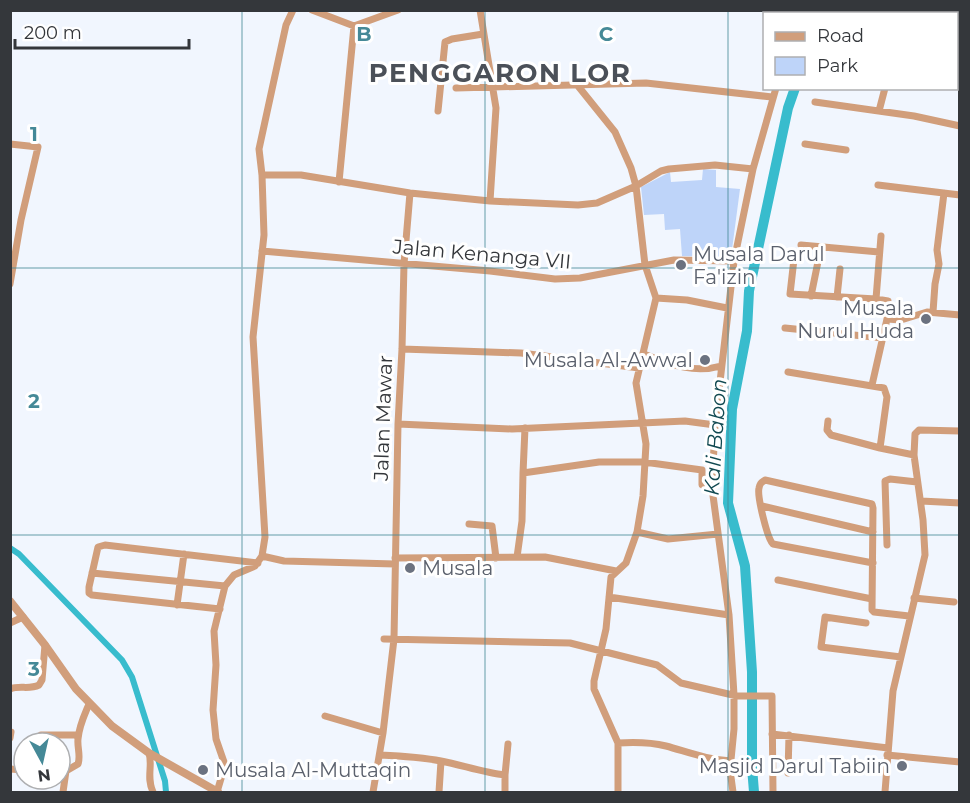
<svg xmlns="http://www.w3.org/2000/svg" width="970" height="803" viewBox="0 0 970 803" font-family="Montserrat,sans-serif">
  <style>
    .green { fill: #bed4f9 }
    .lines { fill: none; stroke-linecap: round; stroke-linejoin: round }
    .canal { stroke: #38bccd; stroke-width: 6 }
    .river { stroke: #38bccd; stroke-width: 10 }
    .minor { stroke: #d19e7b; stroke-width: 7 }
    .tertiary { stroke: #d19e7b; stroke-width: 8 }
    .grid { fill: none; stroke: #458997; stroke-width: 1.5; stroke-opacity: 0.55 }
    .worship-dot { fill: #6b7280; stroke: #fff; stroke-width: 2 }
    .labels { text-anchor: middle; dominant-baseline: central; stroke-width: 6; stroke-linejoin: round; paint-order: stroke }
    .street-label { font-size: 20px; fill: #34373b; stroke: #fff }
    .worship-label { font-size: 20px; fill: #5b616d; stroke: #fff; text-anchor: start }
    .water-label { font-size: 21px; font-style: italic; fill: #114951; stroke: #fff }
    .district-label { font-size: 26px; font-weight: bold; letter-spacing: 1.5px; fill: #4b5058; stroke: #fff }
    .grid-label { font-size: 20px; text-anchor: middle; font-weight: bold; fill: #458997; stroke: #fff; stroke-width: 6; stroke-linejoin: round; paint-order: stroke }
  </style>
  <rect width="100%" height="100%" fill="#f1f6fe"/>
  <!-- green -->
  <path class="green" d="M703,169L716,170V187L740,189L731,257L682,256L680,229L665,230L664,214L644,215L641,187L670,172L671,182L702,180Z"/>
  <g class="lines">
    <!-- canal -->
    <path class="canal" d="M10,548L19,554L122,660L132,677L165,781L166,792"/>
    <!-- river -->
    <path class="river" d="M821,14V10
      M754,792L752,767V672L745,566L728,503L732,409L747,331L749,291L788,108L795,88"/>
    <!-- minor -->
    <path class="minor" d="M312,10L354,26L339,182
      M480,10L496,108L490,201
      M800,14L801,10
      M354,26L398,10
      M956,61L960,49
      M578,86L615,132L631,168L636,186L645,265L656,298L636,383L646,444L643,496L637,532L626,563L611,577L606,629L594,681V689L618,743V792
      M456,88L646,83L772,97
      M815,102L914,116L960,126
      M438,111L445,42L452,39L483,34
      M879,111L885,88
      M10,144L38,147L21,220L10,284
      M805,144L846,150
      M262,175H301L410,193L490,201L578,205L597,203L636,186L661,171L669,169L715,165L753,169
      M878,185L960,195
      M801,245L879,252
      M262,251L490,271L555,279L580,278L674,260L734,261
      M794,259L790,294L876,299L888,301L887,319L872,385
      M811,296L821,247
      M837,297L840,269
      M656,298L687,300L727,308
      M876,299L881,236
      M933,312L935,284L939,264L937,250L944,193
      M887,319L901,320L927,312L960,315
      M785,328L883,338
      M402,349L521,353L639,368
      M644,354C670,364 693,374 721,366
      M788,372L884,388L887,397L880,448L914,455
      M828,421L827,430L831,435L880,448
      M398,424L512,429L685,421L715,425
      M523,473L525,428
      M921,501L960,503
      M762,506L873,532
      M469,524L492,526L496,558
      M637,532L668,539L718,534
      M887,545L885,481L890,479L917,482
      M262,556L284,561L395,564
      M517,557L522,521L523,473L599,462H644L702,470V485L712,488
      M395,558L545,557L616,571
      M873,563L773,544C767,538 757,496 759,488C760,483 761,483 765,480L872,504L873,508L872,610L874,612L909,616
      M92,573L225,586
      M778,580L872,599
      M609,597L729,615
      M914,598L954,602
      M177,605L184,554
      M220,609L92,595L89,593V587L98,547L105,545L258,563
      M10,623L23,617
      M866,623L825,617L821,647L901,657
      M384,639L570,643L657,665L681,683L737,696H772L773,792
      M10,689C20,685 29,690 39,685L42,680L45,645
      M325,716L383,733
      M772,734L888,748
      M41,735H78
      M10,738L11,732
      M618,743C634,742 650,742 666,746C688,752 708,760 731,761
      M149,753C153,766 146,777 153,792
      M380,755C401,756 421,757 441,761C462,765 484,773 505,775V792
      M887,755L960,762
      M10,769L24,770
      M788,773L789,735
      M505,775L508,744
      M63,792L66,771L78,764C81,756 77,747 78,739C79,726 84,716 89,704
      M217,792L225,765L216,739L213,710L216,665L214,631L225,586L234,575L255,566L262,556L265,537L253,337L264,235L262,175L259,149L286,25L293,10
      M373,792L383,733L394,639L398,424L402,349L404,264L410,193
      M439,792L441,761
      M733,792L730,770L734,729V695L729,615L712,488L715,425L734,261L753,169L776,88
      M885,792L893,691L925,555L923,520L914,455L915,434L919,430L960,431"/>
    <!-- tertiary -->
    <path class="tertiary" d="M10,601L45,645L76,689L112,726L149,753L218,792"/>
  </g>
  <!-- grid -->
  <path class="grid" d="M242,10V792M485,10V792M728,10V792M10,268H960M10,535H960"/>
  <!-- markers -->
  <g class="worship-dot">
    <circle cx="681" cy="265" r="6"/>
    <circle cx="926" cy="319" r="6"/>
    <circle cx="705" cy="360" r="6"/>
    <circle cx="410" cy="568" r="6"/>
    <circle cx="902" cy="766" r="6"/>
    <circle cx="203" cy="770" r="6"/>
  </g>
  <g class="labels">
    <!-- street labels -->
    <g class="street-label">
      <text transform="translate(482 254) rotate(5)">Jalan Kenanga VII</text>
      <text transform="translate(383 418) rotate(-88)">Jalan Mawar</text>
    </g>
    <!-- worship labels -->
    <g class="worship-label">
      <text x="693" y="254">Musala Darul<tspan x="693" dy="23">Fa'izin</tspan></text>
      <text x="914" y="308" text-anchor="end">Musala<tspan x="914" dy="23">Nurul Huda</tspan></text>
      <text x="693" y="360" text-anchor="end">Musala Al-Awwal</text>
      <text x="422" y="568">Musala</text>
      <text x="890" y="766" text-anchor="end">Masjid Darul Tabiin</text>
      <text x="215" y="770">Musala Al-Muttaqin</text>
    </g>
    <!-- water labels -->
    <g class="water-label">
      <text transform="translate(715 437) rotate(-86)">Kali Babon</text>
    </g>
    <!-- district labels -->
    <g class="district-label">
      <text x="500" y="73">PENGGARON LOR</text>
    </g>
  </g>
  <g class="grid-label">
    <text x="364" y="41">B</text>
    <text x="606" y="41">C</text>
    <text x="34" y="141">1</text>
    <text x="34" y="408">2</text>
    <text x="34" y="676">3</text>
  </g>
  <!-- border -->
  <rect width="970" height="803" fill="none" stroke="#34373b" stroke-width="24"/>
  <!-- legend -->
  <rect x="763" y="12" width="195" height="78" fill="#ffffff" stroke="#aeafb1" stroke-width="1.5"/>
  <rect x="775" y="32" width="30" height="9" fill="#d19e7b" stroke="#aeafb1" stroke-width="1.5"/>
  <text x="817" y="42" font-size="18" fill="#34373b">Road</text>
  <rect x="775" y="57" width="30" height="18" fill="#bed4f9" stroke="#aeafb1" stroke-width="1.5"/>
  <text x="817" y="72" font-size="18" fill="#34373b">Park</text>
  <!-- north arrow -->
  <g transform="translate(42 761) rotate(172)"><circle r="28" fill="#ffffff" stroke="#aeafb1" stroke-width="1.5"/>
  <path d="M0-4.5L10 22L0 15L-10 22Z" fill="#458997"/>
  <text y="-9" font-size="16" font-weight="bold" text-anchor="middle" fill="#34373b">N</text>
  </g>
  <!-- scale -->
  <path d="M15 39v9h174v-9" fill="none" stroke="#34373b" stroke-width="3"/>
  <text x="24" y="39" font-size="18" fill="#34373b" stroke="#ffffff" stroke-width="4.5" paint-order="stroke">200 m</text>
</svg>
